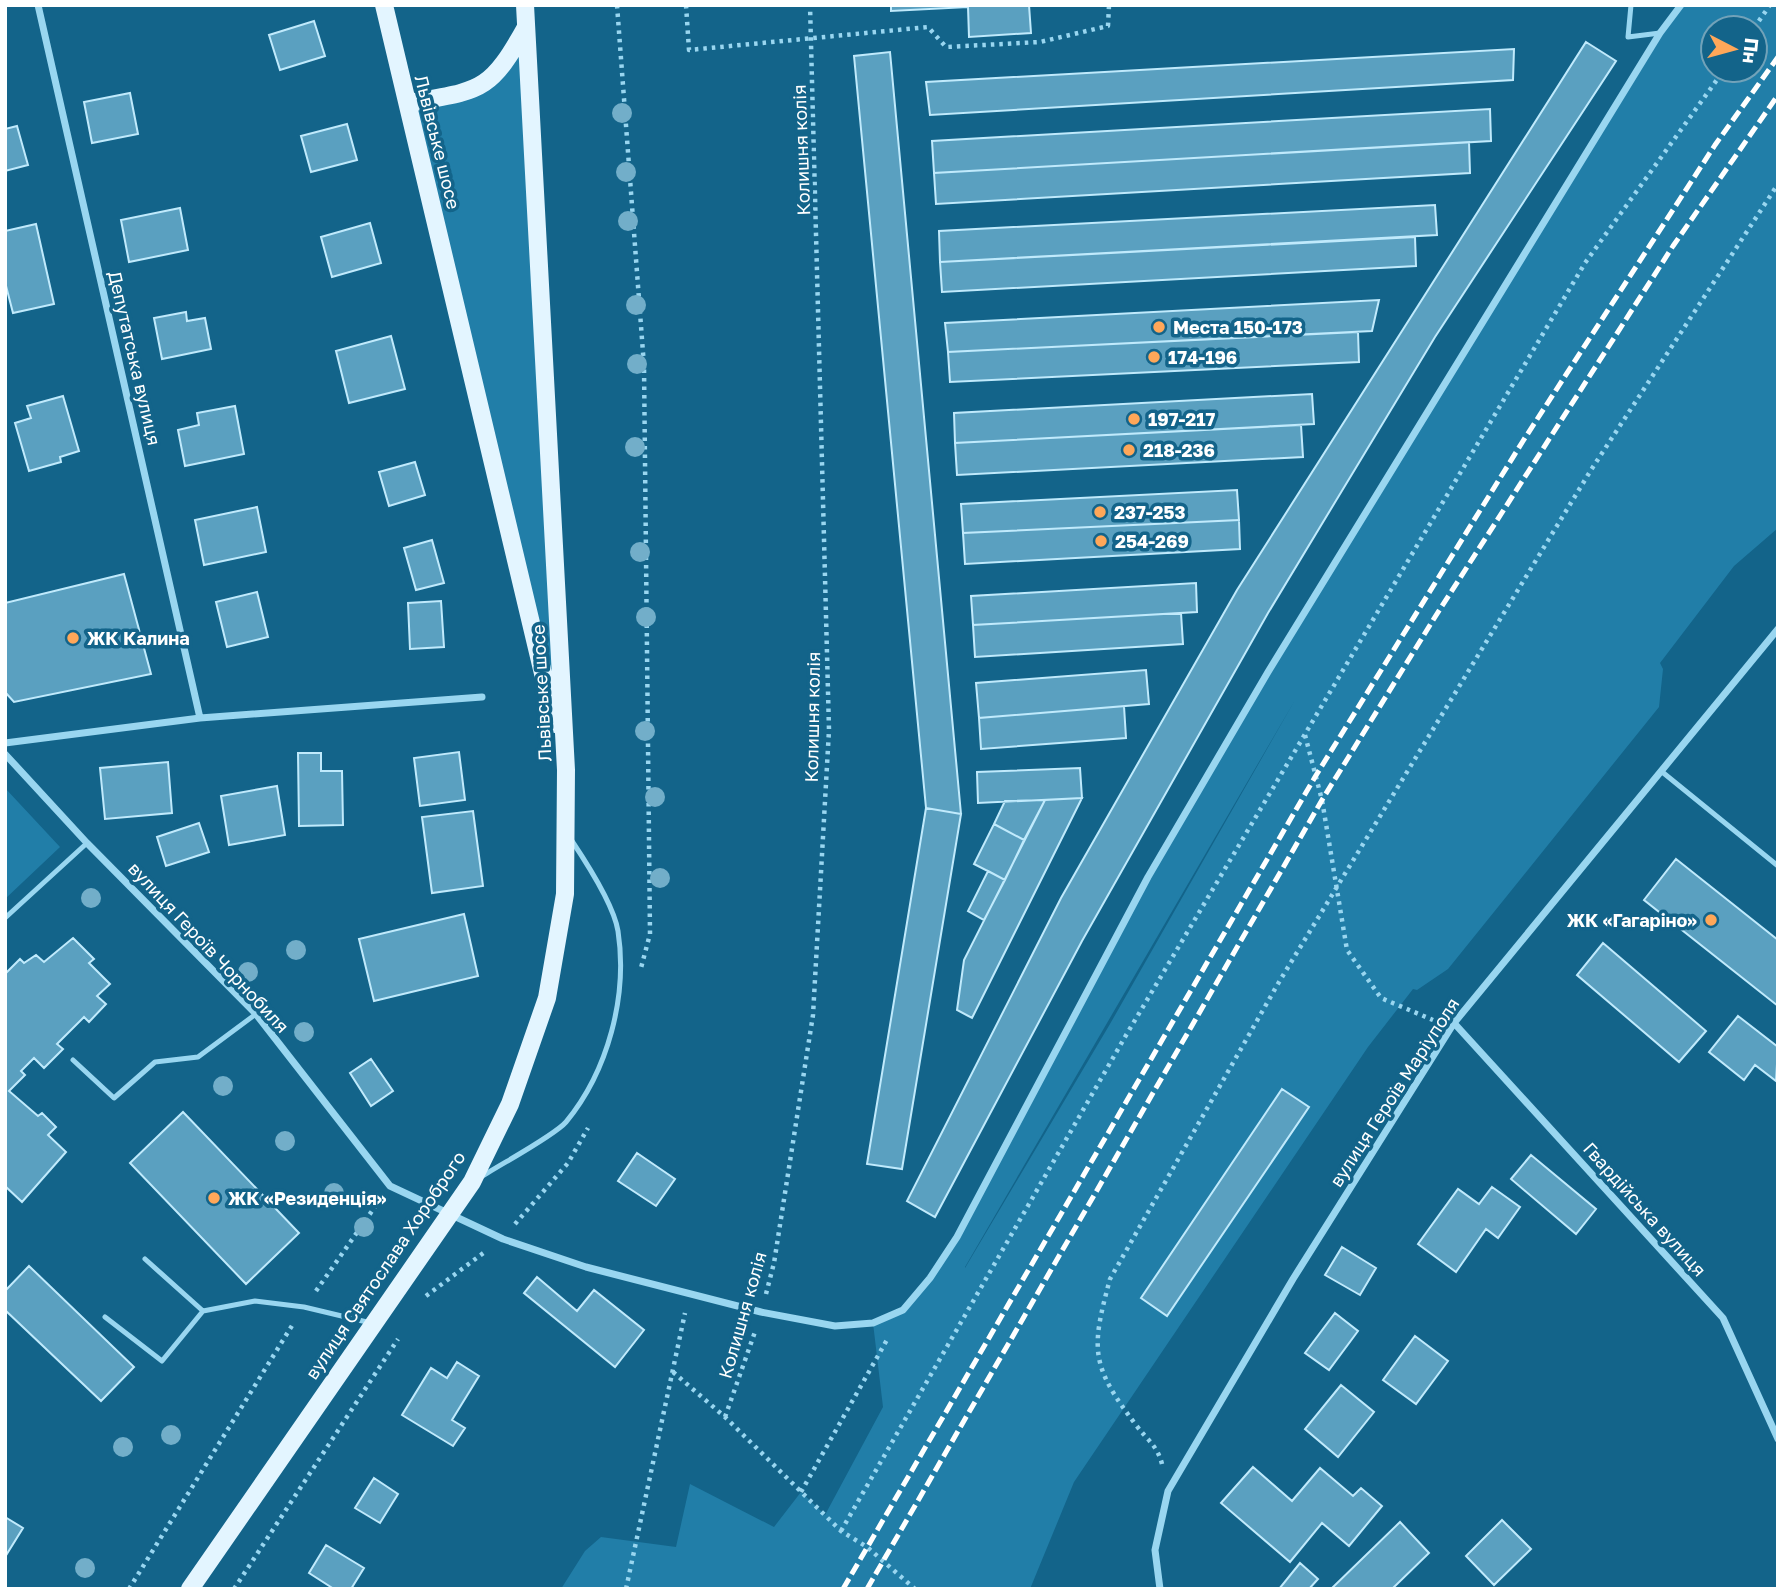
<svg xmlns="http://www.w3.org/2000/svg" width="1783" height="1594" viewBox="0 0 1783 1594" font-family="'Golos Text',sans-serif">
  <style>
    .green { fill: #217ea8; fill-rule: evenodd }
    .building { fill: #5aa0c0; stroke: #c0eafc; stroke-width: 2 }
    .lines { fill: none; stroke-linecap: round; stroke-linejoin: round }
    .path { stroke: #99d6f0; stroke-width: 4.5; stroke-dasharray: 3.5 5; stroke-linecap: butt }
    .lane { stroke: #99d6f0; stroke-width: 5 }
    .street { stroke: #99d6f0; stroke-width: 7 }
    .primary { stroke: #e3f5ff; stroke-width: 18 }
    .rail { stroke: #fff; stroke-width: 5; stroke-dasharray: 12 5; stroke-linecap: butt }
    .tree { fill: #72aec9 }
    .poi-dot { fill: #ffa759; stroke: #13648a; stroke-width: 2.5 }
    .labels { text-anchor: middle; dominant-baseline: central; stroke-width: 7; stroke-linejoin: round; paint-order: stroke }
    .street-label { font-size: 18px; fill: #fff; stroke: #13648a }
    .poi-label { font-size: 18px; font-weight: bold; fill: #fff; stroke: #13648a; text-anchor: start }
  </style>
  <rect width="100%" height="100%" fill="#13648a"/>
  <!-- green -->
  <path class="green" d="M1681,5H1778V528L1734,566L1660,663L1663,669L1659,707L1448,969L1417,990L1413,989L1368,1047L1074,1482L1030,1589H561L585,1551L601,1537L676,1547L690,1484L774,1527L801,1492L825,1515L883,1407L873,1323L903,1310L957,1237L1148,877L1268,672ZM1713,28H1755V70H1713ZM1295,700L1110,1024L965,1268V1267Z
    M526,27L566,770L408,103L473,90Z
    M5,788L60,847L5,899Z"/>
  <!-- building -->
  <path class="building" d="M891,5H1029L1031,33L969,37L968,7L891,11Z
    M314,21L325,56L280,70L269,35Z
    M1586,42L1616,61L1435,337L1268,613L1082,941L935,1217L907,1201L1061,898L1237,590Z
    M1514,49L1513,80L930,115L926,82Z
    M890,52L961,814L926,808L854,56Z
    M130,93L138,134L92,143L84,102Z
    M1490,109L1491,141L934,173L932,141Z
    M347,124L357,160L311,172L301,136Z
    M17,126L28,165L5,171V129Z
    M1469,142L1470,173L936,204L934,173Z
    M1435,205L1437,235L940,262L939,231Z
    M180,208L188,250L129,262L121,220Z
    M370,223L381,263L332,277L321,237Z
    M36,224L54,304L13,313L5,282V231Z
    M1415,237L1416,266L942,292L940,262Z
    M1379,300L1372,331L948,352L945,323Z
    M186,312L187,321L205,318L211,349L162,359L154,318Z
    M1358,332L1359,362L950,382L948,352Z
    M391,336L405,389L349,403L336,351Z
    M1312,394L1314,424L955,443L954,413Z
    M63,396L79,451L60,457L61,462L29,471L15,423L31,418L27,406Z
    M235,406L244,454L185,466L178,430L199,425L197,413Z
    M1301,425L1303,457L957,475L955,443Z
    M415,462L425,495L389,506L379,472Z
    M1237,490L1239,520L963,533L961,504Z
    M257,507L266,552L204,565L195,520Z
    M1239,520L1240,549L965,564L963,533Z
    M432,540L444,583L416,590L404,548Z
    M124,574L151,674L14,702L5,692V603Z
    M1196,583L1197,612L973,625L971,596Z
    M257,592L268,637L227,647L216,602Z
    M441,601L444,647L410,649L408,603Z
    M1181,613L1183,644L975,657L973,625Z
    M1146,670L1149,704L979,718L976,683Z
    M1124,706L1126,738L981,749L979,718Z
    M459,752L465,800L420,806L414,758Z
    M298,753H321V771H342L343,825L299,826Z
    M168,762L172,813L105,819L100,768Z
    M1080,768L1082,798L978,803L977,772Z
    M277,786L285,835L229,845L221,796Z
    M1082,798L972,1018L957,1010L964,960L1045,800Z
    M1045,800L1024,840L994,824L1005,801Z
    M926,808L961,814L902,1169L867,1164Z
    M473,811L483,886L432,893L422,817Z
    M199,823L209,852L166,866L157,837Z
    M994,824L1024,840L1005,880L974,864Z
    M1676,859L1778,940V1006L1644,900Z
    M988,871L1005,880L984,920L968,911Z
    M464,914L478,976L374,1001L359,939Z
    M73,938L94,959L89,963L110,984L97,996L106,1004L89,1022L84,1017L57,1044L63,1049L44,1068L34,1058L21,1071L25,1075L9,1091L38,1116L42,1113L56,1127L48,1135L66,1152L22,1202L5,1186V974L20,959L24,963L36,955L44,962Z
    M1603,943L1706,1031L1679,1062L1577,975Z
    M1738,1016L1778,1047L1776,1081L1755,1065L1744,1080L1709,1052Z
    M371,1059L393,1091L371,1106L350,1073Z
    M1282,1089L1309,1107L1167,1316L1141,1298Z
    M183,1112L299,1233L246,1284L130,1163Z
    M637,1153L675,1179L656,1206L618,1181Z
    M1531,1155L1596,1209L1576,1234L1511,1179Z
    M1492,1187L1520,1207L1498,1238L1486,1229L1456,1272L1418,1244L1458,1189L1479,1204Z
    M1342,1247L1376,1268L1360,1295L1325,1275Z
    M29,1266L134,1367L101,1401L5,1310V1291Z
    M537,1277L577,1311L594,1290L644,1330L615,1367L524,1293Z
    M1335,1313L1358,1331L1329,1370L1305,1353Z
    M1415,1336L1448,1361L1416,1404L1383,1380Z
    M457,1362L479,1376L452,1420L465,1428L453,1446L402,1415L431,1368L447,1378Z
    M1341,1385L1374,1412L1338,1457L1305,1429Z
    M1253,1467L1292,1501L1320,1468L1353,1496L1361,1488L1382,1506L1349,1546L1322,1523L1290,1562L1221,1503Z
    M374,1478L398,1494L380,1523L355,1508Z
    M5,1517L23,1528L5,1557Z
    M1502,1520L1531,1549L1494,1585L1466,1556Z
    M1400,1522L1429,1553L1392,1589H1331Z
    M326,1545L364,1568L351,1589H334L309,1573Z
    M1300,1563L1318,1579L1309,1589H1279Z"/>
  <g class="lines">
    <!-- path -->
    <path class="path" d="M617,5L644,366L650,934L641,968
      M686,5L689,50L928,27L946,47L1040,42L1108,26L1109,5
      M1754,28L1770,5
      M1305,735L1322,800L1347,950L1381,998L1433,1020
      M515,1224L568,1163L588,1128
      M316,1291L379,1201
      M766,1294L774,1263L813,1015L829,730L810,5
      M426,1296L486,1251
      M673,1372L725,1417L841,1531L867,1547L915,1589
      M725,1417L756,1329
      M1162,1464C1157,1445 1147,1440 1136,1425C1090,1365 1091,1349 1110,1279L1279,982L1591,470L1778,184
      M801,1492L888,1338
      M841,1531L1125,1037L1585,263L1724,70
      M129,1589L293,1324
      M234,1589L398,1339
      M626,1589L685,1313"/>
    <!-- lane -->
    <path class="lane" d="M1631,5L1628,37L1660,33
      M1661,771L1778,866
      M5,918L87,843
      M73,1060L114,1098L155,1062L198,1057L256,1014
      M481,1177C499,1165 554,1136 566,1122C608,1071 628,996 618,931C614,906 586,862 572,841
      M145,1259L203,1311L255,1301L304,1307L371,1323
      M105,1317L162,1361L203,1311"/>
    <!-- street -->
    <path class="street" d="M38,5L200,718
      M5,743L200,718L482,697
      M5,754L87,843L256,1014L390,1186L503,1239L586,1267L761,1312L835,1326L873,1323L903,1310L930,1278L957,1237L1148,877L1268,672L1660,33L1681,5
      M1454,1023L1723,1318L1778,1439
      M1160,1589L1155,1550L1168,1491L1293,1279L1454,1023L1778,629"/>
    <!-- primary -->
    <path class="primary" d="M384,5L555,724
      M408,103C480,90 489,94 526,27
      M190,1589L472,1182L510,1104L547,998L565,894L566,770L525,5"/>
    <!-- rail -->
    <path class="rail" d="M843,1589L1315,777L1523,441L1715,145L1778,57
      M867,1589L1322,800L1435,617L1673,246L1778,95"/>
  </g>
  <!-- trees -->
  <g class="tree">
    <circle cx="622" cy="113" r="10"/>
    <circle cx="626" cy="172" r="10"/>
    <circle cx="628" cy="221" r="10"/>
    <circle cx="636" cy="305" r="10"/>
    <circle cx="637" cy="364" r="10"/>
    <circle cx="635" cy="447" r="10"/>
    <circle cx="640" cy="552" r="10"/>
    <circle cx="646" cy="617" r="10"/>
    <circle cx="645" cy="731" r="10"/>
    <circle cx="655" cy="797" r="10"/>
    <circle cx="660" cy="878" r="10"/>
    <circle cx="91" cy="898" r="10"/>
    <circle cx="296" cy="950" r="10"/>
    <circle cx="248" cy="972" r="10"/>
    <circle cx="304" cy="1032" r="10"/>
    <circle cx="223" cy="1086" r="10"/>
    <circle cx="285" cy="1141" r="10"/>
    <circle cx="334" cy="1193" r="10"/>
    <circle cx="364" cy="1227" r="10"/>
    <circle cx="171" cy="1435" r="10"/>
    <circle cx="123" cy="1447" r="10"/>
    <circle cx="85" cy="1568" r="10"/>
  </g>
  <!-- markers -->
  <g class="poi-dot">
    <circle cx="1159" cy="327" r="7"/>
    <circle cx="1154" cy="357" r="7"/>
    <circle cx="1134" cy="419" r="7"/>
    <circle cx="1129" cy="450" r="7"/>
    <circle cx="1100" cy="512" r="7"/>
    <circle cx="1101" cy="541" r="7"/>
    <circle cx="73" cy="638" r="7"/>
    <circle cx="1711" cy="920" r="7"/>
    <circle cx="214" cy="1198" r="7"/>
  </g>
  <g class="labels">
    <!-- street labels -->
    <g class="street-label">
      <text transform="translate(438 142) rotate(76)">Львівське шосе</text>
      <text transform="translate(801 150) rotate(-92)">Колишня колія</text>
      <text transform="translate(135 358) rotate(77)">Депутатська вулиця</text>
      <text transform="translate(541 693) rotate(-93)">Львівське шосе</text>
      <text transform="translate(812 717) rotate(-89)">Колишня колія</text>
      <text transform="translate(209 947) rotate(47)">вулиця Героїв Чорнобиля</text>
      <text transform="translate(1394 1092) rotate(-57)">вулиця Героїв Маріуполя</text>
      <text transform="translate(1645 1209) rotate(48)">Гвардійська вулиця</text>
      <text transform="translate(385 1265) rotate(-56)">вулиця Святослава Хороброго</text>
      <text transform="translate(742 1315) rotate(-74)">Колишня колія</text>
    </g>
    <!-- poi labels -->
    <g class="poi-label">
      <text x="1173" y="327">Места 150-173</text>
      <text x="1168" y="357">174-196</text>
      <text x="1148" y="419">197-217</text>
      <text x="1143" y="450">218-236</text>
      <text x="1114" y="512">237-253</text>
      <text x="1115" y="541">254-269</text>
      <text x="87" y="638">ЖК Калина</text>
      <text x="1697" y="920" text-anchor="end">ЖК «Гагаріно»</text>
      <text x="228" y="1198">ЖК «Резиденція»</text>
    </g>
  </g>
  <!-- border -->
  <rect width="1783" height="1594" fill="none" stroke="#ffffff" stroke-width="14"/>
  <!-- north arrow -->
  <g transform="translate(1734 49) rotate(96)"><circle r="33" fill="#13648a" stroke="#71a2b9" stroke-width="2"/>
  <path d="M0-5L12 26L0 18L-12 26Z" fill="#ffa759"/>
  <text y="-10" font-size="19" font-weight="bold" text-anchor="middle" fill="#ffffff">Пн</text>
  </g>
</svg>
